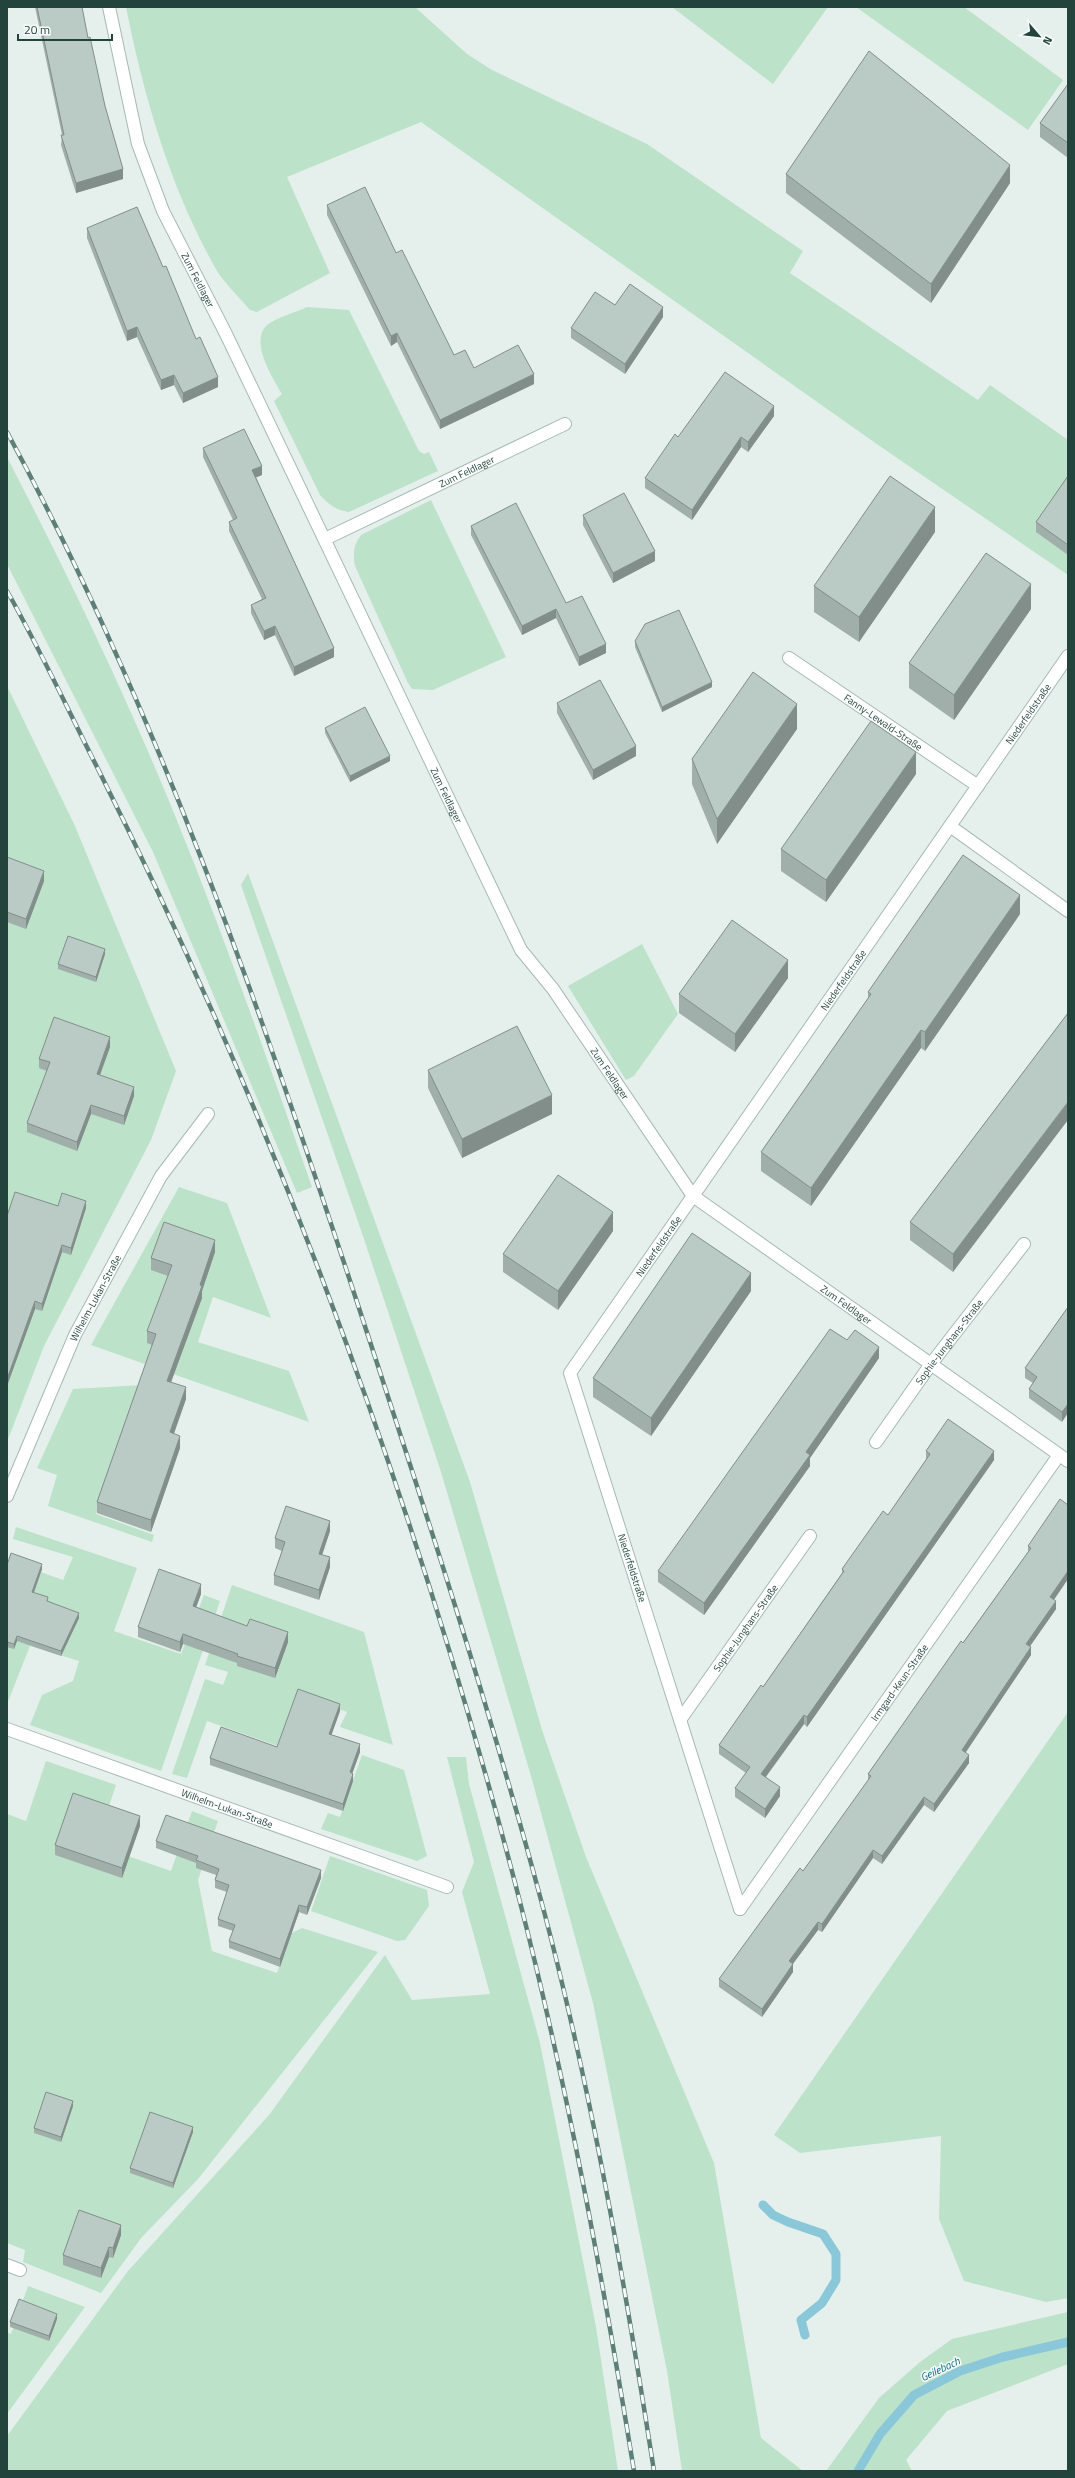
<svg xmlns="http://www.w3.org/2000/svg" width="1075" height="2478" viewBox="0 0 1075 2478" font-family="'Titillium Web',sans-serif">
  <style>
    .green { fill: #bce2c9 }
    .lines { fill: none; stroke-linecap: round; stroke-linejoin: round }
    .stream { stroke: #89c7d9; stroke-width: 9 }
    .minor-casing { stroke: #a7b9b4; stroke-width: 14 }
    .minor { stroke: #fff; stroke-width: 12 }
    .rail-casing { stroke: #5d7f78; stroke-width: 4.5 }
    .rail { stroke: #f7fbf9; stroke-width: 3; stroke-dasharray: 9; stroke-linecap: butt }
    .wall { fill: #a0afa9 }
    .shaded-wall { fill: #828e8a }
    .building { fill: #bacbc5; stroke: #828e8a }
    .labels { text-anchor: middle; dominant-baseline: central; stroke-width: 3; stroke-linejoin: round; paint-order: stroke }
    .street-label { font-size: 10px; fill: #22443d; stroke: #f7fbf9 }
    .water-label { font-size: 11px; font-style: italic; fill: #156c87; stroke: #f7fbf9 }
  </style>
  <rect width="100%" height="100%" fill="#e5f0ec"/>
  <!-- green -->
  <path class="green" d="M126,7H415L467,54L492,70L647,144L803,251L790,273L978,400L990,385L1068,440V575L881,447L421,122L287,177L330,273L257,312L250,310C240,298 226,285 217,271C171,190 144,98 126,7Z
    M672,7H828L773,84Z
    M856,7H964L1063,80L1028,130Z
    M307,307L349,310L419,451L424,454L429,452L438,471L349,512C336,510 329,505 320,495L274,401L282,394C273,378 249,342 267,325C275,318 297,312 307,307Z
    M7,457C68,575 126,695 176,818C225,939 269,1063 312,1187L297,1193L153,852L7,564Z
    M431,500L506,657L433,690L412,689L408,683L355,566C353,553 353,546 361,535Z
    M7,686L75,826L176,1071L151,1140L44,1346L7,1442Z
    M248,873L470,1482L542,1730L586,1857L714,2163L761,2438L803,2471H682L667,2371L593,2003L531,1776L441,1472L363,1236L241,885Z
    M642,944L678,1014L634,1076L626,1080L568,986Z
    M179,1187L227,1203L271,1318L213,1297L198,1342L289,1371L309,1422L91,1345Z
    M142,1385L96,1514L154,1535L152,1542L48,1506L57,1475L37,1468L73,1389Z
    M16,1527L137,1568L114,1631L181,1654L204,1595L220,1601L161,1771L30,1725L42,1695L73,1681L79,1661L30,1646L7,1704V1560L63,1580L73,1557L13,1539Z
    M232,1585L364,1632L393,1745L340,1727L347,1712L297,1694L278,1746L207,1721L187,1778L172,1774L205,1679L223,1685L228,1672L205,1665Z
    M1068,1712V2298L1046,2302L964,2281L939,2219L941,2136L800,2153L774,2135Z
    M362,1755L404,1770L427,1856L417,1861L321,1829L328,1813L340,1817Z
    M447,1757H466L469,1784L540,2043L596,2327L618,2471H7V2436L128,2271L269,2115L385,1955L412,2000L490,1994L462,1892L474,1862Z
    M46,1761L116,1785L96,1845L171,1871L192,1811L218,1821L198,1880L212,1951L277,1973L290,1934L302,1928L378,1952L198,2179L142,2237L101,2293L23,2262L25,2250L7,2243V1814L26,1821Z
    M330,1856L427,1890L429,1906L405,1940L397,1941L311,1911Z
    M28,2286L85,2307L7,2414V2332L11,2334Z
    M1068,2312V2364L947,2411L906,2460L912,2471H826L879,2398L920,2362L952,2339Z"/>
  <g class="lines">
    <!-- stream -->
    <path class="stream" d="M763,2205L773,2215L788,2222L823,2234L836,2254V2280L822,2303L801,2320L805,2335
      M858,2471L880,2434L914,2395L960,2371L1003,2357L1068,2342"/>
    <!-- minor casing -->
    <g class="minor-casing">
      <g id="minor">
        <path id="s1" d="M109,7L138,144L163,211L226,334L521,950L553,989L693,1196L1068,1461"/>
        <path id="s2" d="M325,539L565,424"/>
        <path id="s3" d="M789,658L978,786"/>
        <path d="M950,826L1068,911"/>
        <path id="s4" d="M876,1442L931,1364L1024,1244"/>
        <path id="s5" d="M7,1496L75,1335L161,1176L208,1114"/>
        <path id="s6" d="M680,1720L810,1536"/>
        <path id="s7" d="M7,1729L447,1887"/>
        <path id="s8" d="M740,1909L570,1373L1068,656"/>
        <path id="s9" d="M740,1909L1059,1455"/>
        <path d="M7,2265L20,2270"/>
      </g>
    </g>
    <!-- minor -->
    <use href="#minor" class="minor"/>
    <!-- rail casing -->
    <g class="rail-casing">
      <path id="rail" d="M7,432C157,709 259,1004 357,1302C422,1500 487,1698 541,1900C591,2087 624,2279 654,2471
        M7,591C40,649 68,710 98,769C279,1129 419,1511 520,1902C568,2089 603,2280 634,2471"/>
    </g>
    <!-- rail -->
    <use href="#rail" class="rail"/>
  </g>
  <!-- wall -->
  <path class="wall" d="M35,7H82L88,38L123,179L76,193L61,145L62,135Z
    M1068,84V158L1040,137V123Z
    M786,174L1010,183L931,303L786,193Z
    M327,205L396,253L454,355L474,368L534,384L440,429L397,342L391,346L327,215Z
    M87,228L163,267L218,387L183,403L174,385L161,390L137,337L127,341L87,238Z
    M615,305L663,317L625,374L571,338V328Z
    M774,416L748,452L741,447L692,520L645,488V478L678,437Z
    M203,448L262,475L256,477L334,657L294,676L275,635L264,640L251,613V605L262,599L229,531V522L233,520L203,457Z
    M1068,476V555L1036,532V522Z
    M583,515L655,561L613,583L583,525Z
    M471,526L566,603L606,653L579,666L556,618L522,635L471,535Z
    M935,532L859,642L814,612V586Z
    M1031,609L954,720L909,688V663Z
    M635,641L712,687L662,712L635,647Z
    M557,703L636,756L593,780L557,713Z
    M325,728L390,761L350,782L325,733Z
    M797,729L717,844L692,784V759Z
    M916,774L826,902L781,871V849Z
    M7,857L44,881L26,929L7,922Z
    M1020,914L925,1051L921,1048L811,1206L761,1171V1152L868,999V992Z
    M105,954L96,982L58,969V964Z
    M788,978L735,1052L679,1013V994Z
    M1068,1013L953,1272L910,1240V1222Z
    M110,1047L100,1075L134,1096L124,1125L91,1114L77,1151L27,1132V1123L47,1071L39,1068V1059Z
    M428,1070L552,1114L462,1158L428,1088Z
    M58,1206L86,1208L71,1255L62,1252L42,1311L35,1309L7,1386V1216Z
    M613,1231L558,1310L503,1272V1254Z
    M215,1252L202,1291V1298L171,1382L186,1399L174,1434L180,1448L151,1532L97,1513V1502L152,1345L147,1343V1331L168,1276L151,1270V1258Z
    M751,1291L651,1436L593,1397V1378Z
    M1068,1307L1062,1422L1029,1398V1389L1033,1383L1025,1378V1368Z
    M847,1340L879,1358L810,1458V1466L704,1615L658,1582V1571Z
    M926,1451L994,1460L807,1727L804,1724L766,1777L780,1796L765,1818L735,1797V1788L746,1773L719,1754V1745L763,1687L842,1573V1569L888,1515L926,1460Z
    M1068,1505V1579L1054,1600L1056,1609L1030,1646L1031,1655L965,1752L969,1763L934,1812L924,1805L882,1864L873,1858L822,1932L818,1930L793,1964V1972L762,2017L719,1987V1979L803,1871L868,1781V1774L1028,1552V1546Z
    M330,1531L322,1555L330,1567L319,1600L274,1585V1575L282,1551L275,1548V1538Z
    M7,1565L42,1569L34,1593L79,1618L61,1656L17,1641L14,1649L7,1647Z
    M201,1594L196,1607L288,1642L275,1678L237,1666V1663L183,1644L180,1652L138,1637V1627Z
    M340,1711L331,1735L360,1752L352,1773L353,1781L343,1811L210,1765V1758L277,1747Z
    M140,1826L122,1878L55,1855V1845Z
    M156,1841L321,1878L307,1915L299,1912L280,1967L229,1948V1941L233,1931L218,1926V1919L227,1892L215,1888V1880L216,1875L196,1868V1863L156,1848Z
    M73,2106L61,2142L34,2133V2128Z
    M193,2132L173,2188L130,2173V2168Z
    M121,2235L113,2258L109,2257L101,2278L63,2265V2255Z
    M57,2319L49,2341L10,2327V2322Z"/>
  <!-- shaded-wall -->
  <path class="shaded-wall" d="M1010,165V183L931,303V284Z
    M123,169V179L76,193V183Z
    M663,307V317L625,374V364Z
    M137,327V337L127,341V331Z
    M397,333V342L391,346V336Z
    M534,374V384L440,429V420Z
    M174,375V385L161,390V380Z
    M218,377V387L183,403V393Z
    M774,406V416L748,452V442Z
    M741,437V447L692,520V510Z
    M262,466V475L252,479V470Z
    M935,507V532L859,642V617Z
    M655,551V561L613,583V573Z
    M1031,584V609L954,720V695Z
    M556,609V618L522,635V626Z
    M275,626V635L264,640V631Z
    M606,644V653L579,666V657Z
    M334,648V657L294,676V667Z
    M712,682V687L662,712V707Z
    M797,704V729L717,844V819Z
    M636,746V756L593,780V770Z
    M916,752V774L826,902V880Z
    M390,756V761L350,782V776Z
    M44,871V881L26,929V919Z
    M1020,895V914L925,1051V1032Z
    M105,949V954L96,982V977Z
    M788,960V978L735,1052V1034Z
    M921,1030V1048L811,1206V1188Z
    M110,1037V1047L97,1083V1074Z
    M134,1087V1096L124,1125V1116Z
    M552,1095V1114L462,1158V1139Z
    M1068,1102V1120L953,1272V1254Z
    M91,1105V1114L77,1151V1142Z
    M86,1201V1208L71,1255V1248Z
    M613,1212V1231L558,1310V1291Z
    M215,1240V1252L202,1291V1298L167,1393V1381Z
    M62,1245V1252L42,1311V1304Z
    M751,1273V1291L651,1436V1418Z
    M35,1301V1309L7,1386V1379Z
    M879,1347V1358L810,1458V1466L704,1615V1603L806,1452Z
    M186,1387V1399L170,1444V1432Z
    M1068,1404V1413L1062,1422V1412Z
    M180,1436V1448L151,1532V1520Z
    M994,1451V1460L807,1727V1717Z
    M330,1521V1531L319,1564V1554Z
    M330,1557V1567L319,1600V1590Z
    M42,1564V1569L32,1597V1592Z
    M1068,1571V1579L1050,1605V1597Z
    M201,1584V1594L193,1616V1606Z
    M1056,1601V1609L1026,1652V1644Z
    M79,1613V1618L61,1656V1651Z
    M288,1632V1642L275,1678V1668Z
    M183,1634V1644L180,1652V1642Z
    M17,1636V1641L14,1649V1644Z
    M1031,1647V1655L962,1758V1750Z
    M340,1704V1711L329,1742V1734Z
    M804,1715V1724L761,1783V1774Z
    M360,1744V1752L350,1780V1772Z
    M969,1755V1763L934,1812V1804Z
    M353,1774V1781L343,1811V1804Z
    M780,1787V1796L765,1818V1809Z
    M924,1797V1805L882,1864V1856Z
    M140,1816V1826L122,1878V1868Z
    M873,1850V1858L822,1932V1924Z
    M321,1870V1878L307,1915V1907Z
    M299,1905V1912L280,1967V1959Z
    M818,1922V1930L789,1969V1961Z
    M793,1964V1972L762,2017V2009Z
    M73,2101V2106L61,2142V2137Z
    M193,2127V2132L173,2188V2183Z
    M121,2225V2235L113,2258V2248Z
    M109,2247V2257L101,2278V2268Z
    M57,2314V2319L49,2341V2336Z"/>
  <!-- building -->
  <path class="building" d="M37,7H82L88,38L90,37L105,106L123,169L76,183L61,135H64Z
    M869,51L1010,165L931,284L786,174Z
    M1068,84V143L1040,123Z
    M365,187L396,253L402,250L454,355L465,350L474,368L518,345L534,374L440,420L397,333L391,336L327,205Z
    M137,207L163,267L166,266L196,339L200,337L218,377L183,393L174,375L161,380L137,327L127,331L87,228Z
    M630,284L663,307L625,364L571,328L595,292L615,305Z
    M725,372L774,406L748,442L741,437L692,510L645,478L675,434L678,437Z
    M244,429L262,466L252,470L334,648L294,667L275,626L264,631L251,605L266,598L229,522L237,518L203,448Z
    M890,476L935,507L859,617L814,586Z
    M1068,476V545L1036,522Z
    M624,493L655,551L613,573L583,515Z
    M516,503L566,603L582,596L606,644L579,657L556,609L522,626L471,526Z
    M986,553L1031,584L954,695L909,663Z
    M679,610L712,682L662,707L635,641L645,624Z
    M753,672L797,704L717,819L692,759Z
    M600,680L636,746L593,770L557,703Z
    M365,707L390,756L350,776L325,728Z
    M871,721L916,752L826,880L781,849Z
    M963,855L1020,895L925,1032L921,1030L811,1188L761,1152L871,994L868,992Z
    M7,857L44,871L26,919L7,912Z
    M732,920L788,960L735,1034L679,994Z
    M68,936L105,949L96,977L58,964Z
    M1068,1013V1102L953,1254L910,1222Z
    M54,1017L110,1037L97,1074L134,1087L124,1116L91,1105L77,1142L27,1123L50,1062L39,1059Z
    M517,1026L552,1095L462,1139L428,1070Z
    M558,1175L613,1212L558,1291L503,1254Z
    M15,1192L58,1206L62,1193L86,1201L71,1248L62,1245L42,1304L35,1301L7,1379V1216Z
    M164,1222L215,1240L200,1285L202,1286L167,1381L186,1387L170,1432L180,1436L151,1520L97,1502L156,1334L147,1331L172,1265L151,1258Z
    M692,1233L751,1273L651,1418L593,1378Z
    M1068,1307V1404L1062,1412L1029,1389L1037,1377L1025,1368Z
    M830,1329L847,1340L855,1330L879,1347L806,1452L810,1455L704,1603L658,1571Z
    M948,1419L994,1451L807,1717L804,1715L761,1774L780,1787L765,1809L735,1788L750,1767L719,1745L761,1685L763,1687L844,1571L842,1569L883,1511L888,1515L930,1454L926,1451Z
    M1060,1499L1068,1505V1571L1050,1597L1056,1601L1026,1644L1031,1647L962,1750L969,1755L934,1804L924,1797L882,1856L873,1850L822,1924L818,1922L789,1961L793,1964L762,2009L719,1979L800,1868L803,1871L871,1776L868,1774L961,1641L963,1643L1031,1548L1028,1546Z
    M286,1506L330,1521L319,1554L330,1557L319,1590L274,1575L285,1542L275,1538Z
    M11,1553L42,1564L32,1592L48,1597L47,1601L79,1613L61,1651L17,1636L14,1644L7,1642V1565Z
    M159,1569L201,1584L193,1606L247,1626L250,1619L288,1632L275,1668L237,1656L238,1654L183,1634L180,1642L138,1627Z
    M298,1689L340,1704L329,1734L360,1744L350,1772L353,1774L343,1804L210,1758L221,1727L277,1747Z
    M73,1793L140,1816L122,1868L55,1845Z
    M166,1815L321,1870L307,1907L299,1905L280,1959L229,1941L235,1925L218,1919L229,1885L215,1880L219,1869L196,1860L198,1856L156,1841Z
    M46,2092L73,2101L61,2137L34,2128Z
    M150,2112L193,2127L173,2183L130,2168Z
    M79,2210L121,2225L113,2248L109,2247L101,2268L63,2255Z
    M19,2299L57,2314L49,2336L10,2322Z"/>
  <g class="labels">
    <!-- street labels -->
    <g class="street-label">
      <text stroke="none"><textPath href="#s1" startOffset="289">Zum Feldlager</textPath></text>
      <text stroke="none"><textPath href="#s2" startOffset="157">Zum Feldlager</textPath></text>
      <text stroke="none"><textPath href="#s8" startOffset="1365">Niederfeldstraße</textPath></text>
      <text stroke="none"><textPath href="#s3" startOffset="114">Fanny-Lewald-Straße</textPath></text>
      <text stroke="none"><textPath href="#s1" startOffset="861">Zum Feldlager</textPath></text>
      <text stroke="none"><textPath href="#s8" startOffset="1041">Niederfeldstraße</textPath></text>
      <text stroke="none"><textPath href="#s1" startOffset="1185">Zum Feldlager</textPath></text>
      <text stroke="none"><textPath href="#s8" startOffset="717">Niederfeldstraße</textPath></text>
      <text stroke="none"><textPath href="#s5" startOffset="217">Wilhelm-Lukan-Straße</textPath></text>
      <text stroke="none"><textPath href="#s1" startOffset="1521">Zum Feldlager</textPath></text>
      <text stroke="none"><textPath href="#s4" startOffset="124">Sophie-Junghans-Straße</textPath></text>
      <text transform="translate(632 1568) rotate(72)">Niederfeldstraße</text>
      <text stroke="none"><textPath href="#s6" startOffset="113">Sophie-Junghans-Straße</textPath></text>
      <text stroke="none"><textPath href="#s9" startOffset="277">Irmgard-Keun-Straße</textPath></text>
      <text stroke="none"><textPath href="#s7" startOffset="234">Wilhelm-Lukan-Straße</textPath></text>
    </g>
    <!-- water labels -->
    <g class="water-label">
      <text transform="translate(940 2369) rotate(-25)">Geilebach</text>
    </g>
  </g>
  <!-- border -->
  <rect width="1075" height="2478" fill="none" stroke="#22443d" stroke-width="16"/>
  <!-- north arrow -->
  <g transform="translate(1039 36) rotate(118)" stroke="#f7fbf9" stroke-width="3" paint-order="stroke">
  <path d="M0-3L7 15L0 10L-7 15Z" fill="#22443d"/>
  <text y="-6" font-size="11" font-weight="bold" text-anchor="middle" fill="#22443d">N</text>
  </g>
  <!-- scale -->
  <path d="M18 34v6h94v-6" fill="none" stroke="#22443d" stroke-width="2"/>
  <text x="24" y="34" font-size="12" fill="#22443d" stroke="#f7fbf9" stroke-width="3" paint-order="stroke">20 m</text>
</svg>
